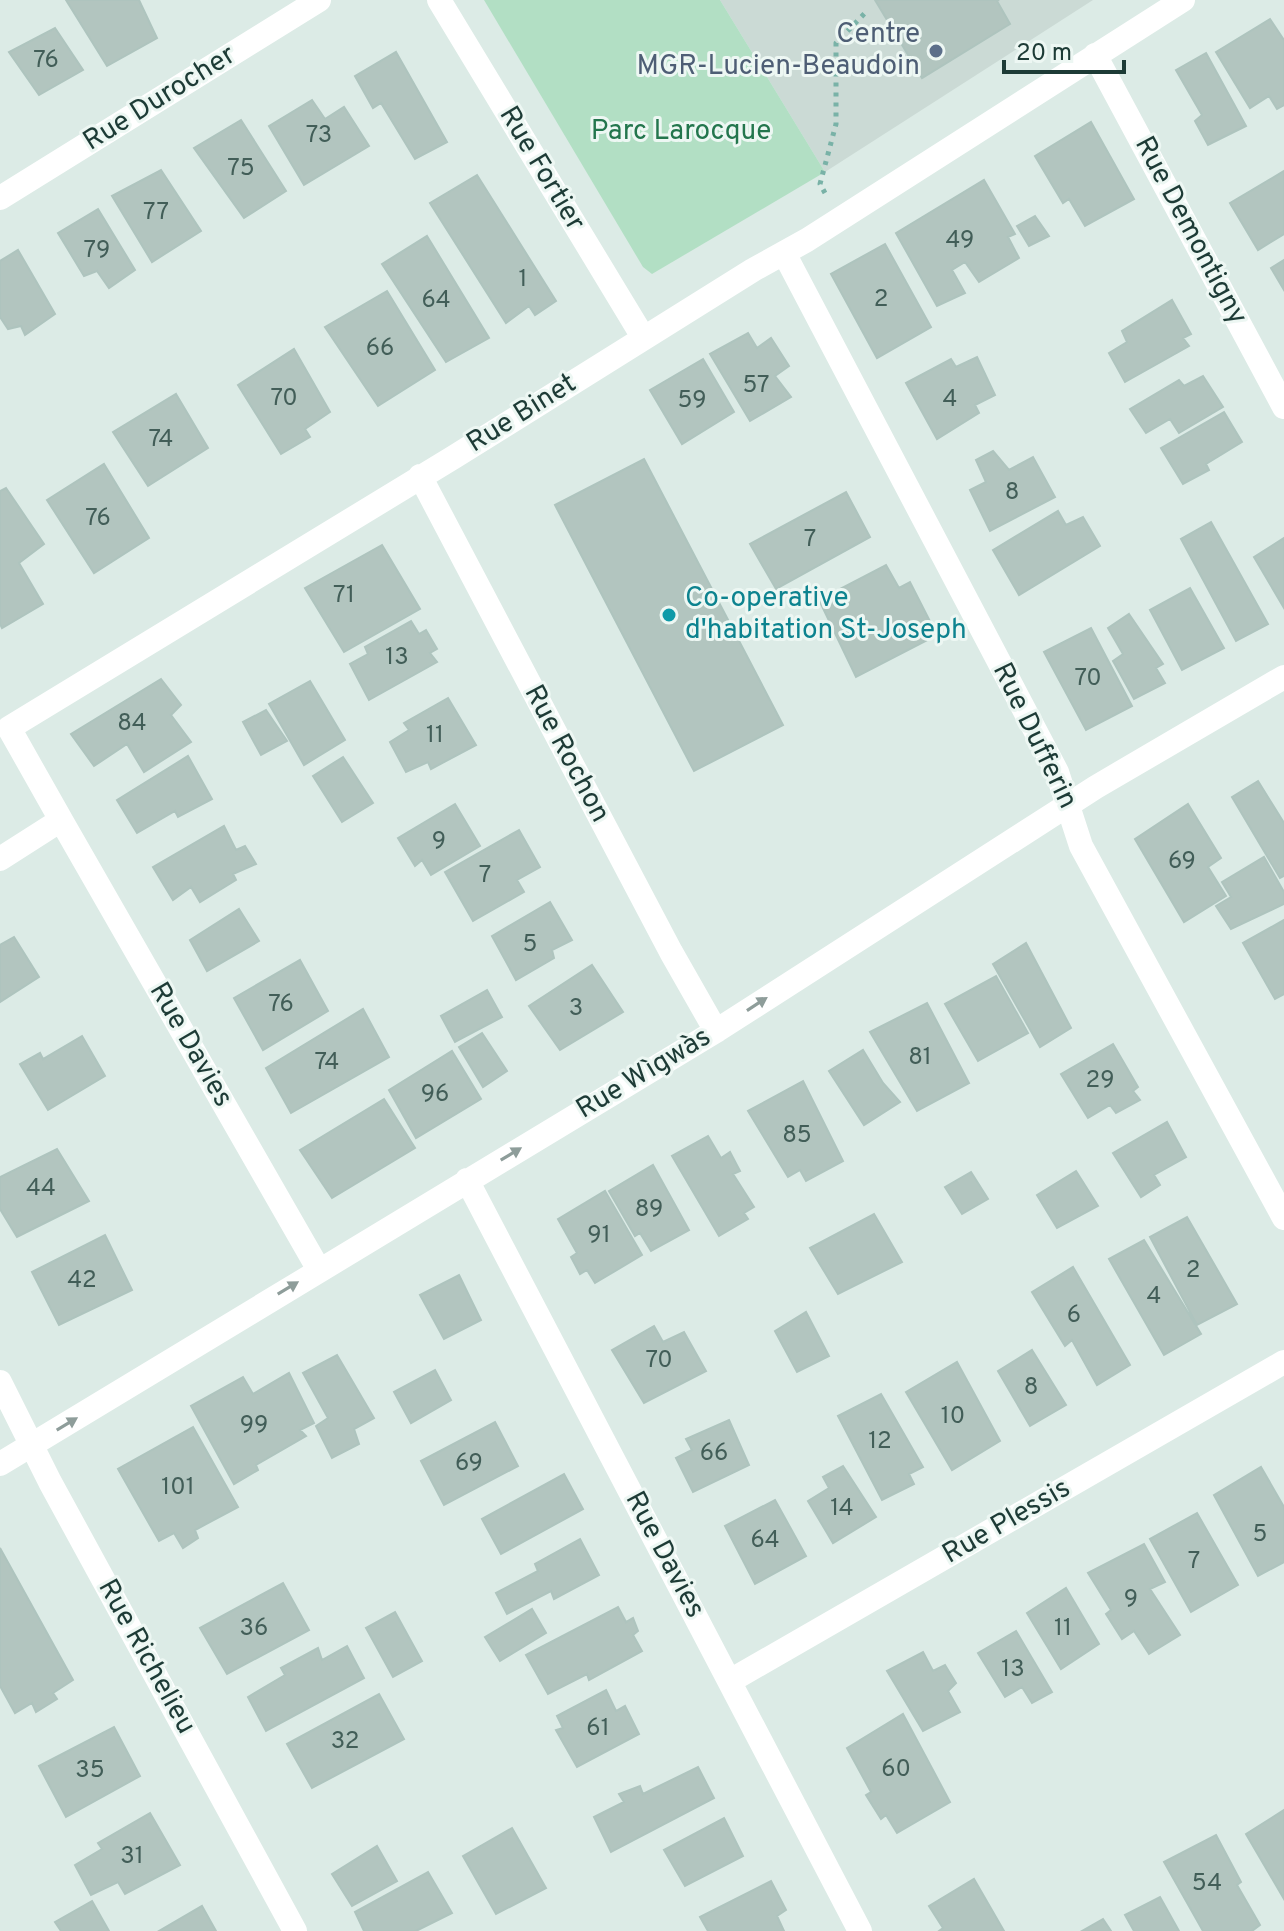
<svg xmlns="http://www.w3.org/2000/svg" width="1284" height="1931" viewBox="0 0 1284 1931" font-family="Overpass,sans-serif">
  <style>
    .built { fill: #cbdad5 }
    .green { fill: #b2dfc4 }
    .building { fill: #b2c5bf; stroke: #aec4be; stroke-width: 2 }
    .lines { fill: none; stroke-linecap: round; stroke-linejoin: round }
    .path { stroke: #79b2a7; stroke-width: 5; stroke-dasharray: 4 6; stroke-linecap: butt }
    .minor { stroke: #fff; stroke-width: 24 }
    .oneway { fill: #8e9d9a }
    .service-dot { fill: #5c6f8a; stroke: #edf7f3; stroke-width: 3 }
    .culture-dot { fill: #0f9aa8; stroke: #edf7f3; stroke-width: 3 }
    .labels { text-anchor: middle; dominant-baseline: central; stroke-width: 6; stroke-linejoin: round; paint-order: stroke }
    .number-label { font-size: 24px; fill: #425e58 }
    .service-label { font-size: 28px; fill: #4e5e75; stroke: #edf7f3; text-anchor: end }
    .street-label { font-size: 28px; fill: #1d3b36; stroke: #edf7f3 }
    .park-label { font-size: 28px; fill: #23764d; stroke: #edf7f3 }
    .culture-label { font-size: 28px; fill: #0d838f; stroke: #edf7f3; text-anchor: start }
  </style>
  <rect width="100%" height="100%" fill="#dcebe6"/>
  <!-- built -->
  <path class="built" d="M720,0H1093L825,172Z"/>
  <!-- green -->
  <path class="green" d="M484,0H720L825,172L652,274L643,267Z"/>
  <!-- building -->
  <path class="building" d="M66,0H139L157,38L107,66Z
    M875,0H999L997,1L1010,24L922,78Z
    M1270,19L1284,40V105L1277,109L1269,96L1250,108L1216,52Z
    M55,28L83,70L39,95L9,52Z
    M396,52L447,142L415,159L381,103L373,108L355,76Z
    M1206,53L1246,126L1208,145L1195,121L1202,115L1176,70Z
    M312,100L325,119L344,107L369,146L304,185L269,126Z
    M241,120L286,191L244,218L194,148Z
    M1091,122L1134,199L1085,226L1069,199L1063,203L1035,156Z
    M161,170L201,231L152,262L112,196Z
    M1284,171V234L1258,250L1230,203Z
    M477,175L556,301L535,315L529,306L506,323L430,203Z
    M984,180L1015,234L1008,237L1019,258L979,282L965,262L952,270L965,293L937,306L896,233Z
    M98,209L135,270L109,288L97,271L84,276L58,233Z
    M1035,216L1049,236L1029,246L1017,226Z
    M427,236L489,338L446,362L382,264Z
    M885,244L931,327L877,358L831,274Z
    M18,250L55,314L25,335L21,326L8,329L0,317V261Z
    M1284,260V290L1271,268Z
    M387,291L435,370L378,406L325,327Z
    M1172,300L1191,334L1183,338L1189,346L1125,382L1109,353L1127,342L1122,331Z
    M748,333L757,348L771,338L789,366L775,376L791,397L750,421L710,354Z
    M294,349L330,412L305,429L310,437L281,454L238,385Z
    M977,357L995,395L975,405L979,413L937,439L906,383L951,359L956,367Z
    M703,359L734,412L682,444L650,390Z
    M1203,376L1223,407L1179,433L1170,419L1146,433L1130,409L1179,380L1184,386Z
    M176,394L208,448L148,486L113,432Z
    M1224,412L1242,442L1206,464L1209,470L1183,484L1161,448Z
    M993,451L1009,470L1033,457L1055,497L990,531L970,490L986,482L976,460Z
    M644,459L783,725L694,771L555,505Z
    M104,464L149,538L94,573L47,500Z
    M6,488L44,544L19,563L43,604L2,628L0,624V491Z
    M846,492L870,537L776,589L750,544Z
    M1058,511L1066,525L1083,517L1100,546L1019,595L993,550Z
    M1211,522L1268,624L1236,641L1181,539Z
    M1284,538V608L1254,557Z
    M382,545L420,609L344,652L305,588Z
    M886,565L899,588L910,582L937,635L856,677L819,600Z
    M1190,588L1224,648L1182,670L1150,610Z
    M1129,614L1163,664L1156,668L1165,683L1134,699L1113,661L1123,654L1108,628Z
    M411,621L419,634L426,630L437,649L430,653L437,662L369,700L350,664L368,654L365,647Z
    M1091,628L1132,706L1086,730L1044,652Z
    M161,679L181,705L171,715L191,742L144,772L127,744L94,766L71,734Z
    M310,681L345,740L304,765L269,704Z
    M448,698L476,745L431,769L428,762L406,772L390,742L409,730L404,723Z
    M266,710L287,741L261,755L243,722Z
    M188,756L212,799L178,817L175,811L137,833L117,800Z
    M343,757L373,803L342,822L313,776Z
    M1258,781L1284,823V876L1280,878L1232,797Z
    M455,804L480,846L431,875L422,860L415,866L398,838Z
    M1188,804L1221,858L1208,867L1226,896L1184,922L1135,839Z
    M224,826L236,850L245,846L256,864L233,874L236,880L200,902L191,887L173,900L153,867Z
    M519,830L540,867L517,880L524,892L473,921L445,872Z
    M1264,857L1284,892V904L1231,929L1216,906L1231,897L1222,882Z
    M550,902L572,940L552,950L554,958L516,980L492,936Z
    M239,909L259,941L207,971L190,940Z
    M1284,920V994L1275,999L1243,943Z
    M14,937L39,977L0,1002V945Z
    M1026,943L1071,1028L1040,1047L993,964Z
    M300,960L328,1011L263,1050L234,998Z
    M592,965L623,1012L560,1050L529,1006Z
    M996,976L1028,1033L978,1061L945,1004Z
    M487,990L502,1017L455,1042L441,1016Z
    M927,1003L969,1083L917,1111L870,1032Z
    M363,1009L389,1057L291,1113L266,1068Z
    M482,1033L507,1071L483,1087L459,1047Z
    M82,1036L105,1076L48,1110L20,1064L40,1053L43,1059Z
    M1113,1044L1138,1087L1133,1091L1140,1100L1116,1113L1110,1105L1088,1118L1061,1074Z
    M863,1050L883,1083L900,1102L864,1125L829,1071Z
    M452,1051L481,1099L416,1138L389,1090Z
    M803,1081L843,1161L806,1181L800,1170L788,1177L748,1111Z
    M384,1099L415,1148L332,1198L300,1150Z
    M1167,1122L1186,1157L1154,1175L1160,1185L1141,1197L1113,1153Z
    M708,1136L721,1158L730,1152L740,1171L733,1174L754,1207L744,1213L748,1219L719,1236L672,1156Z
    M57,1149L89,1201L17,1237L0,1209V1177Z
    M653,1165L689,1230L651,1251L640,1233L635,1236L609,1191Z
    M1076,1171L1098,1206L1057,1228L1037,1195Z
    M971,1172L988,1199L962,1214L945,1187Z
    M605,1191L642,1255L595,1283L587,1270L580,1274L571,1257L577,1253L558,1219Z
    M874,1214L902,1262L838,1294L810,1248Z
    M1187,1217L1237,1304L1197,1325L1150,1237Z
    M105,1235L132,1290L59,1325L32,1272Z
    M1144,1240L1201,1334L1164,1355L1109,1259Z
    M1073,1267L1130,1365L1097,1385L1072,1340L1065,1346L1032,1292Z
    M459,1275L481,1320L444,1339L420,1295Z
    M806,1312L829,1356L797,1372L775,1331Z
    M654,1326L663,1342L684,1332L706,1371L644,1403L612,1350Z
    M1032,1350L1066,1405L1030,1426L998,1371Z
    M337,1355L374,1418L354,1429L359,1444L332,1458L316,1426L328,1418L303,1373Z
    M957,1362L1000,1441L952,1470L906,1392Z
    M435,1370L451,1400L411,1423L394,1392Z
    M289,1373L314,1423L300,1430L306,1436L256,1465L258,1470L234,1484L191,1406L243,1377L253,1394Z
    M881,1394L923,1467L909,1474L914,1484L882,1500L838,1416Z
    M729,1420L749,1465L693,1492L676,1458L692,1450L686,1439Z
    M495,1422L518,1466L444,1505L421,1461Z
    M193,1427L238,1507L195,1530L198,1538L183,1548L174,1533L159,1541L118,1469Z
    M843,1466L876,1517L833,1543L808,1501L829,1488L823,1477Z
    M1261,1467L1284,1507V1562L1258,1576L1214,1495Z
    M564,1474L583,1509L501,1554L482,1519Z
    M775,1500L806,1556L755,1584L725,1526Z
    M1197,1513L1238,1585L1191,1612L1150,1539Z
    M580,1539L599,1575L554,1599L551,1591L507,1614L496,1593L538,1571L535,1564Z
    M1144,1544L1165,1582L1150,1589L1180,1635L1149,1654L1134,1631L1122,1639L1106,1614L1111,1610L1088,1573Z
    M0,1548L73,1680L53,1693L57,1699L36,1712L32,1703L15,1713L0,1686Z
    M283,1583L309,1630L227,1674L200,1628Z
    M1066,1588L1099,1644L1061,1669L1027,1613Z
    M618,1607L626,1622L633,1618L638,1631L633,1635L642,1651L589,1680L587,1674L548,1694L526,1655Z
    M532,1609L546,1633L500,1661L485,1637Z
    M395,1612L422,1661L393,1677L366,1628Z
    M1016,1631L1052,1692L1032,1703L1022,1687L1005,1697L978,1653Z
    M347,1646L364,1678L266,1731L248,1697L285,1675L281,1668L318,1648L322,1660Z
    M923,1652L933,1671L945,1665L956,1683L948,1691L960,1712L923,1731L887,1671Z
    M606,1690L616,1711L625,1706L639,1734L577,1767L556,1730L563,1728L557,1716Z
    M379,1694L404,1739L312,1788L287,1744Z
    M903,1714L950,1802L897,1833L886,1815L881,1819L866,1795L871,1792L847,1748Z
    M114,1727L140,1776L66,1817L39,1766Z
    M698,1767L714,1798L611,1852L594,1817L624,1802L619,1794L640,1786L643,1794Z
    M1284,1810V1899L1246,1834Z
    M150,1813L180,1865L125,1894L118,1882L91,1895L75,1865L102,1849L98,1843Z
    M724,1818L743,1856L685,1886L664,1850Z
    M512,1828L546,1888L496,1914L463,1856Z
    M1216,1835L1241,1882L1237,1885L1260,1925L1252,1931H1203L1164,1862Z
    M377,1846L397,1881L352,1906L332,1874Z
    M428,1872L452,1913L416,1931H364L355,1912Z
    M974,1879L1004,1931H939L943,1928L929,1906Z
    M771,1881L786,1910L777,1916L784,1931H708L700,1917Z
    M1160,1897L1179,1931H1134L1125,1915Z
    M92,1901L109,1931H61L55,1922Z
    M202,1906L216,1931H159Z
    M1103,1919L1111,1931H1082Z"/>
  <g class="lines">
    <!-- path -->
    <path class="path" d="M825,193L820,184L836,124V43L865,13"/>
    <!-- minor -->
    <path class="minor" d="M439,0L643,337
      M1095,55L1284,407
      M0,198L319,0
      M784,253L1057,772L1081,846L1284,1218
      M420,476L671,952L716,1031
      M61,820L319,1270
      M0,859L61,820L9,728L454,457L753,270L807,240L1183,0
      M467,1180L860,1931
      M0,1382L50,1482L295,1931
      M0,1464L716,1031L1096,787L1284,677
      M730,1681L1284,1362"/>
  </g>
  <!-- one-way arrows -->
  <defs><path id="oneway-solid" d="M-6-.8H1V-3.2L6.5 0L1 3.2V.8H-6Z" transform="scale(2)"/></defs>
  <g class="oneway">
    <use href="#oneway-solid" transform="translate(757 1004) rotate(-33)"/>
    <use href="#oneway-solid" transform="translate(511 1154) rotate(-31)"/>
    <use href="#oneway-solid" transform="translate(288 1288) rotate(-31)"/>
    <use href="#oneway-solid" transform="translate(67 1424) rotate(-31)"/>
  </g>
  <!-- markers -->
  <circle class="service-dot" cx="936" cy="51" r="8"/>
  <circle class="culture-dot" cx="669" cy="615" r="8"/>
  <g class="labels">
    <!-- number labels -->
    <g class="number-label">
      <text x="46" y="61">76</text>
      <text x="319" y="136">73</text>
      <text x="241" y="169">75</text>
      <text x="156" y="213">77</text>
      <text x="960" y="241">49</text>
      <text x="97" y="251">79</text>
      <text x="523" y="280">1</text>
      <text x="881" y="300">2</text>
      <text x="436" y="301">64</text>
      <text x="380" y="349">66</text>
      <text x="756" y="386">57</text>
      <text x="284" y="399">70</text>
      <text x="950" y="400">4</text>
      <text x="692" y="401">59</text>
      <text x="161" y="440">74</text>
      <text x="1012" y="493">8</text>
      <text x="98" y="519">76</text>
      <text x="810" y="540">7</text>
      <text x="344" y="596">71</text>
      <text x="397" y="658">13</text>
      <text x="1088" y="679">70</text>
      <text x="132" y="724">84</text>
      <text x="435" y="736">11</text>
      <text x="439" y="842">9</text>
      <text x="1182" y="862">69</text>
      <text x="485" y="876">7</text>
      <text x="530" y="945">5</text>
      <text x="281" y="1005">76</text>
      <text x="576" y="1009">3</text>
      <text x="920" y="1058">81</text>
      <text x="327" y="1063">74</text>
      <text x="1100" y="1081">29</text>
      <text x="435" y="1095">96</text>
      <text x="797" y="1136">85</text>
      <text x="41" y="1189">44</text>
      <text x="649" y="1210">89</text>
      <text x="599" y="1236">91</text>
      <text x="1193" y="1271">2</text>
      <text x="82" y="1281">42</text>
      <text x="1154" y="1297">4</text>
      <text x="1074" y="1316">6</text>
      <text x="659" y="1361">70</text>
      <text x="1031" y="1388">8</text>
      <text x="953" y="1417">10</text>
      <text x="254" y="1426">99</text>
      <text x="880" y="1442">12</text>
      <text x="714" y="1454">66</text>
      <text x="469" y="1464">69</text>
      <text x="178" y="1488">101</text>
      <text x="842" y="1509">14</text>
      <text x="1260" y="1535">5</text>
      <text x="765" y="1541">64</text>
      <text x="1194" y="1562">7</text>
      <text x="1131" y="1600">9</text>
      <text x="254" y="1629">36</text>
      <text x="1063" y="1629">11</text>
      <text x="1013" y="1670">13</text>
      <text x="598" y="1729">61</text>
      <text x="345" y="1742">32</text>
      <text x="896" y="1770">60</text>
      <text x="90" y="1771">35</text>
      <text x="132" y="1857">31</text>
      <text x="1207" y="1884">54</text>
    </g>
    <!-- service labels -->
    <g class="service-label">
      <text x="920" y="35">Centre<tspan x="920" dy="32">MGR-Lucien-Beaudoin</tspan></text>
    </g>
    <!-- street labels -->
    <g class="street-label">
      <text transform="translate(160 99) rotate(-32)">Rue Durocher</text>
      <text transform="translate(541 169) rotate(59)">Rue Fortier</text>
      <text transform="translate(1190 231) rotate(62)">Rue Demontigny</text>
      <text transform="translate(522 414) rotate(-32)">Rue Binet</text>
      <text transform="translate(1034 736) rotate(64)">Rue Dufferin</text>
      <text transform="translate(566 754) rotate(62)">Rue Rochon</text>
      <text transform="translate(190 1045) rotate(60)">Rue Davies</text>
      <text transform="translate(644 1074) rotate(-31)">Rue Wìgwàs</text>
      <text transform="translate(1007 1522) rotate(-30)">Rue Plessis</text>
      <text transform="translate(664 1555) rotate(62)">Rue Davies</text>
      <text transform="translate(146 1657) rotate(61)">Rue Richelieu</text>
    </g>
    <!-- park labels -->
    <g class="park-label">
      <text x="681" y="132">Parc Larocque</text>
    </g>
    <!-- culture labels -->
    <g class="culture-label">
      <text x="685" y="599">Co-operative<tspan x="685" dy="32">d'habitation St-Joseph</tspan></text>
    </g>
  </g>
  <!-- scale -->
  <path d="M1004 60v12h120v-12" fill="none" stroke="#1d3b36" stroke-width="4"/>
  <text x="1016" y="60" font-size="24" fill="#1d3b36" stroke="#edf7f3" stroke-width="6" paint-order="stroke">20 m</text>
</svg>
